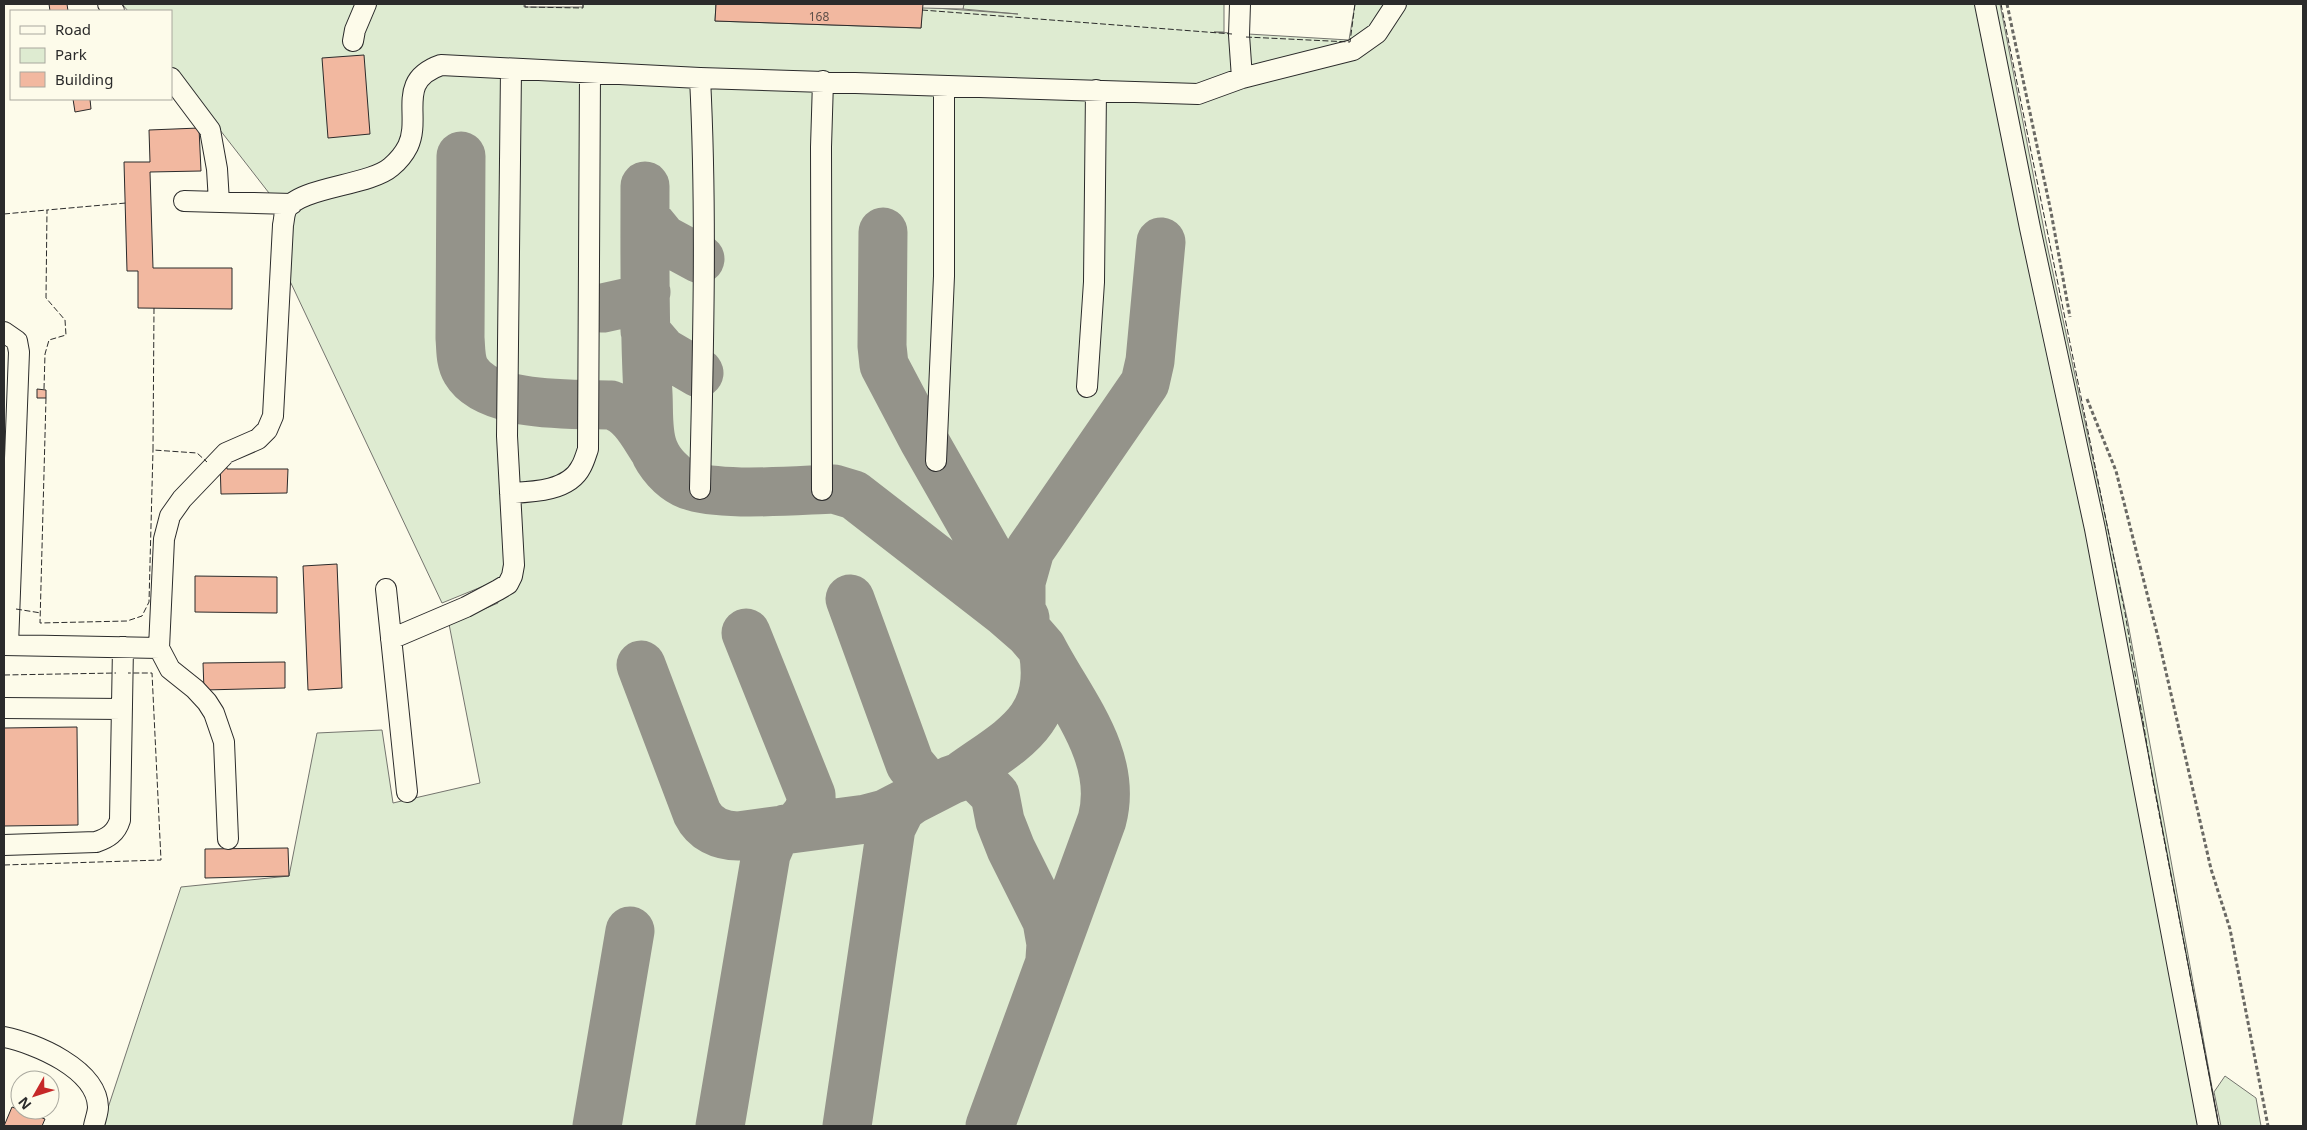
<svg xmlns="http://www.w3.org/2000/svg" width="2307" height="1130" viewBox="0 0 2307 1130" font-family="'Noto Sans',sans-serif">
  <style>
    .green { fill: #deebd1; stroke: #74746e }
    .parking { fill: #eceadb; stroke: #74746e }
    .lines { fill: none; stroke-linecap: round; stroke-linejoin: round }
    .taxiway { stroke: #94938a; stroke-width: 49 }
    .building { fill: #f2b8a0; stroke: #2b2b2b }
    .minor-casing { stroke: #2b2b2b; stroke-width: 22 }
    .path { stroke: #6a6964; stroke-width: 3; stroke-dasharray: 4 2.5; stroke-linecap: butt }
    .minor { stroke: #fdfbea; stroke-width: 20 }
    .fence { stroke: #2b2b2b; stroke-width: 1; stroke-dasharray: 6 2.5; stroke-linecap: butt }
    .labels { text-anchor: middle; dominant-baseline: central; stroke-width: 4; stroke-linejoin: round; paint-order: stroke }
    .number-label { font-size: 12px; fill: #5d4e48 }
  </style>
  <rect width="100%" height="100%" fill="#fdfbea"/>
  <!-- green -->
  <path class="green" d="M122,4H524V7H583V4H716L715,21L921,28L922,7L1018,14L963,9L964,4H1224V32H1214L1349,40L1355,4H2000L2046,240L2128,623L2219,1126H102L181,887L289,876L317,733L382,730L393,803L480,783L449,624L498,603L491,583L442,603L289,279L269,193L171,67V11H128Z
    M2225,1076L2256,1098L2261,1126H2221L2214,1092Z"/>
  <!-- parking -->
  <path class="parking" d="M922,4H964L963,9L922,8Z"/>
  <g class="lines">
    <!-- taxiway -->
    <path class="taxiway" d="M461,156L460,338C461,349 460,361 466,371C488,408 573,404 611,405C633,412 642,432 654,450
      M645,186C645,255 644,325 648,394C649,411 647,434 654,450C659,463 672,477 684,483C713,498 799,490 834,489L854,495L1006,613L1029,633L1042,648C1069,701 1119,756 1102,820L990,1126
      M645,217L663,239L700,259
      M883,232L882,346L884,365L923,439L1025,618
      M603,308L630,302L646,292
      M645,331L663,352L699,373
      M850,599L910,764L925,782L938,786
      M1021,611V582L1030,550L1145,383L1150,361L1161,242
      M746,633L811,795C812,810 805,818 794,828
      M641,665L697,813C705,829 720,836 738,836L866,819L885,814L912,800L901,808L891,828L847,1126
      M964,774C1013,739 1056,720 1043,650
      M912,800L951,780L968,774L981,781L995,795L1000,821L1011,849L1047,921L1051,944L1050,959
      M597,1126L630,931
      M720,1126L766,854L773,838L785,829"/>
  </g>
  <!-- building -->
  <path class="building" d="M49,4H67L68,11H50Z
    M716,4H923L921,28L715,21Z
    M364,55L370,134L328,138L322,58Z
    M73,99H90L91,109L75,112Z
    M199,128L201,171L150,172L153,268H232V309L138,308V271H127L124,162H150L149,130Z
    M37,389L46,390V398H37Z
    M220,461L226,462L227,469H288L287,493L221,494Z
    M337,564L342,688L308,690L303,566Z
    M195,576L277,577V613L195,612Z
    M285,662V688L204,690L203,663Z
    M77,727L78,825L4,826V728Z
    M288,848L289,876L205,878V849Z
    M12,1107L45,1119L42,1126H4Z"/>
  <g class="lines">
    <!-- minor casing -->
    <g class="minor-casing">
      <path id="minor" d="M108,4L114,11
        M1240,4L1239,35L1242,78
        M1985,4L2030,228L2095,529L2208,1126
        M353,41L355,30L366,4
        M171,78L210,130L217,169L219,202
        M184,201L292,204
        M4,332L17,341L19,352L8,645
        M1087,387L1094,282L1096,90
        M936,461L944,276V86
        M700,489C703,352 707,215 700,78
        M822,490L821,147L823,81
        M510,493C533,492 569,491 581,467C584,462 586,455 588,449L590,74
        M386,589L407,792
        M391,639L466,607L498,590L508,584L512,576L514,565L507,436L511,69
        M4,645L159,648
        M4,708L122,709
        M228,839L224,742L214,713L207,702L195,689L170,669L159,648L164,539L170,516L182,499L226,453L258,439L267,430L273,416L283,225C284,221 284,215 286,210C298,187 369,186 391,167C397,162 404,154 408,146C422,116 395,81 441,65L700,78L1198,94L1242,78L1353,50L1377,33L1396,4
        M4,845L96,842C108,838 116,833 120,820L123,647
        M4,1037C35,1043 97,1069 98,1107C98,1113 95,1120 94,1126"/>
    </g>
    <!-- path -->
    <path class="path" d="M2007,4L2051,212L2070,317
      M2087,399L2116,471L2158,637L2211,869L2230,929L2268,1126"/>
    <!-- minor -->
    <use href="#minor" class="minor"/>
    <!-- fence -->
    <path class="fence" d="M333,4H349
      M525,4V7L583,8V4
      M2001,4L2125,613L2154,787L2219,1126
      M922,10L1232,34
      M1246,37L1350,42L1355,4
      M4,214L47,210
      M154,308L153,450L197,453L207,462
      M44,389L45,354L49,340L66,335L65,320L46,298L47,210L126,203
      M46,398L40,623L127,621L142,616L149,602L153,450
      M16,609L41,613
      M4,675L116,673
      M4,865L161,860L152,673H128"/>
  </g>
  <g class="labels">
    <!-- number labels -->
    <g class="number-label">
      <text x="819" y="16">168</text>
    </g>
  </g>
  <!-- border -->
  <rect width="2307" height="1130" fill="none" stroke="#2b2b2b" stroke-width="10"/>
  <!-- legend -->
  <rect x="10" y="10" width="162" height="90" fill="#fdfbea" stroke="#a9a89e"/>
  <rect x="20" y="26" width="25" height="8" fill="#fdfbea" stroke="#a9a89e"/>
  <text x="55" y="35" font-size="15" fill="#2b2b2b">Road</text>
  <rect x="20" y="48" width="25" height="15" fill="#deebd1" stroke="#a9a89e"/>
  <text x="55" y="60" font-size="15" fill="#2b2b2b">Park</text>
  <rect x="20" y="72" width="25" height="15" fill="#f2b8a0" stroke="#a9a89e"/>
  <text x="55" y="85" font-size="15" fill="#2b2b2b">Building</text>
  <!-- north arrow -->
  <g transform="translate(35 1095) rotate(231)"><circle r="24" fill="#fdfbea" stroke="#a9a89e"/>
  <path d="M0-4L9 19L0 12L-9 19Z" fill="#c62828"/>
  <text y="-8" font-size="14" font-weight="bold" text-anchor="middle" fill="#2b2b2b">N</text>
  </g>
</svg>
